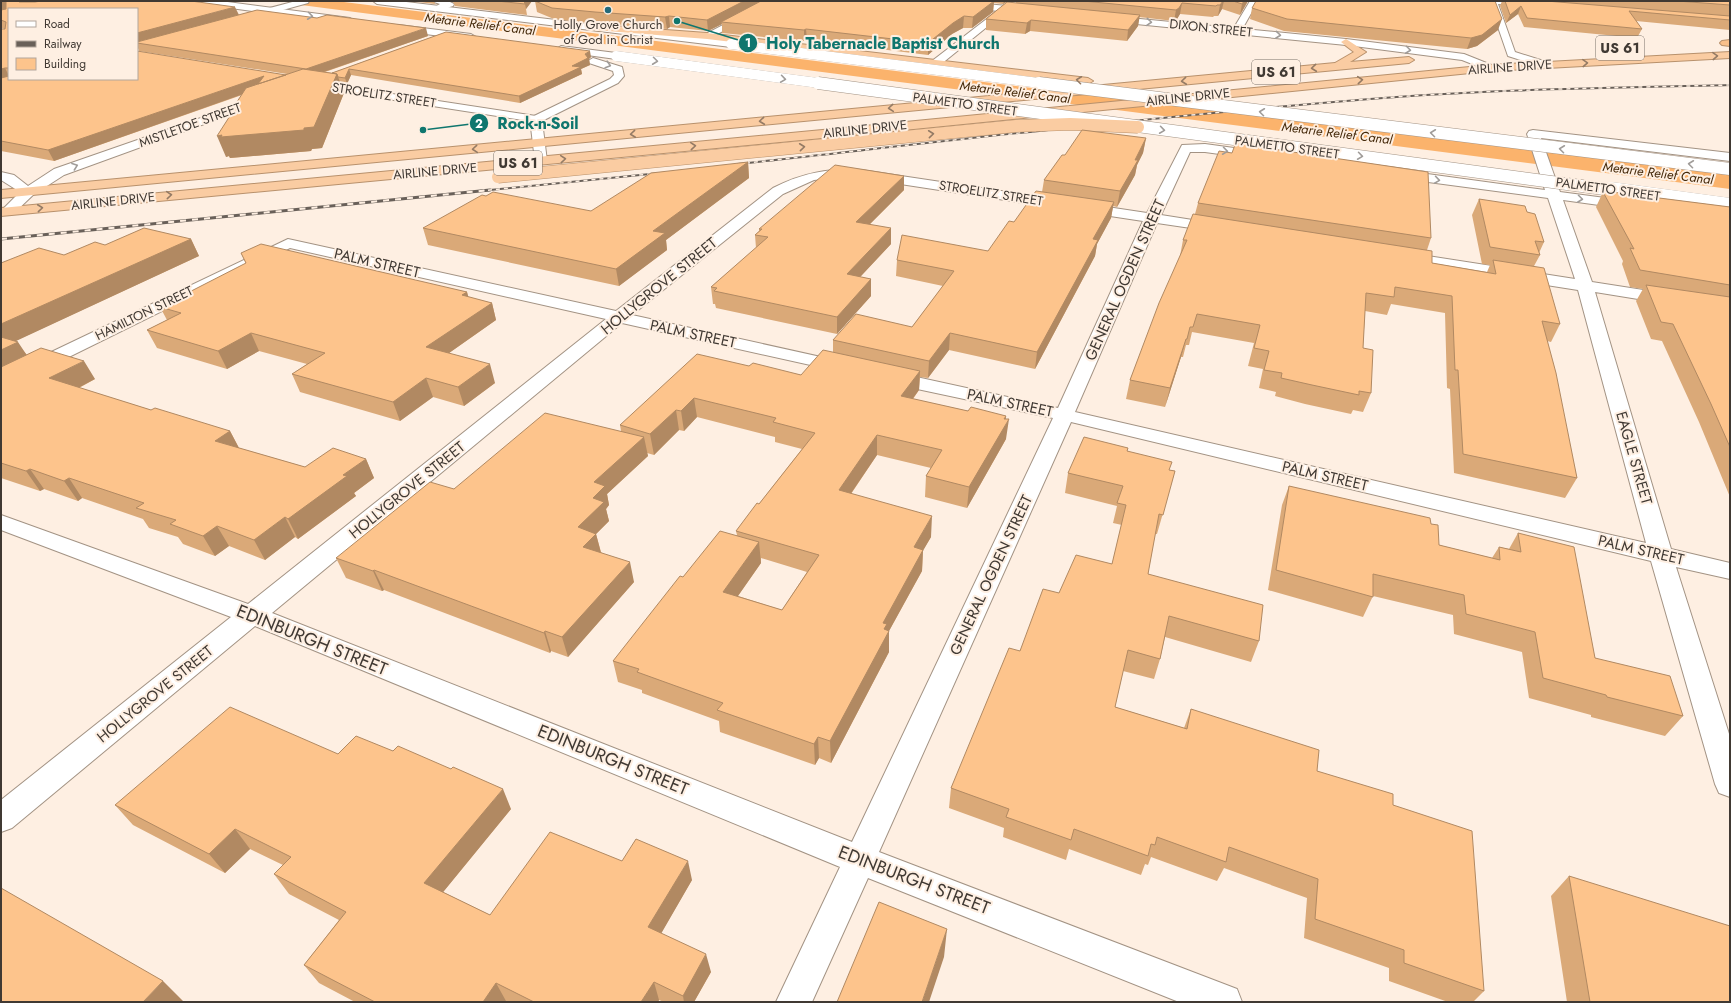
<svg xmlns="http://www.w3.org/2000/svg" width="1731" height="1003" viewBox="0 0 1731 1003" font-family="Jost,sans-serif">
  <style>
    .lines { fill: none; stroke-linecap: round; stroke-linejoin: round }
    .canal { fill: #fbb36c; fill-rule: evenodd }
    .service-casing { stroke: #a39384; stroke-width: 2 }
    .minor-casing { stroke: #a39384; stroke-width: 2 }
    .tertiary-casing { stroke: #a39384; stroke-width: 2 }
    .trunk-casing { stroke: #b8916c; stroke-width: 2 }
    .motorway-casing { stroke: #b8916c; stroke-width: 2 }
    .service { fill: #fff; fill-rule: evenodd }
    .minor { fill: #fff; fill-rule: evenodd }
    .tertiary { fill: #fff; fill-rule: evenodd }
    .trunk { fill: #facca2; fill-rule: evenodd }
    .motorway { fill: #f9c08b; fill-rule: evenodd }
    .rail-far1-casing { stroke: #696059; stroke-width: 2 }
    .rail-casing { stroke: #696059; stroke-width: 3 }
    .rail-far1 { stroke: #feefe2; stroke-width: 1.5; stroke-dasharray: 4; stroke-linecap: butt }
    .rail { stroke: #feefe2; stroke-width: 2; stroke-dasharray: 6; stroke-linecap: butt }
    .tertiary-bridge-far2-casing { stroke: #a39384; stroke-width: 10; stroke-linecap: butt }
    .tertiary-bridge-far1-casing { stroke: #a39384; stroke-width: 13; stroke-linecap: butt }
    .tertiary-bridge-casing { stroke: #a39384; stroke-width: 16; stroke-linecap: butt }
    .trunk-bridge-casing { stroke: #b8916c; stroke-width: 13; stroke-linecap: butt }
    .tertiary-bridge-far2 { stroke: #fff; stroke-width: 10 }
    .tertiary-bridge-far1 { stroke: #fff; stroke-width: 12 }
    .tertiary-bridge { stroke: #fff; stroke-width: 16 }
    .trunk-bridge { stroke: #facca2; stroke-width: 12 }
    .wall { fill: #daa978; fill-rule: evenodd }
    .shaded-wall { fill: #b18962 }
    .building { fill: #fdc48c; stroke: #b18962 }
    .oneway { stroke: #a09c99 }
    .oneway2 { stroke: #947b65 }
    .poi-dot { fill: #256a7a; stroke: #feefe2; stroke-width: 1.5 }
    .labels { text-anchor: middle; dominant-baseline: central; stroke-width: 4; stroke-linejoin: round; paint-order: stroke }
    .far-water-label { font-size: 13px; font-style: italic; fill: #442809; stroke: #feefe2 }
    .far-poi-label { font-size: 13px; fill: #403933; stroke: #feefe2 }
    .far-street-label { font-size: 13px; fill: #403933; stroke: #feefe2 }
    .shield { fill: #feefe2; stroke: #797068; stroke-width: 1 }
    .shield-label { font-size: 14px; font-weight: bold; fill: #403933 }
    .street-label { font-size: 15px; fill: #403933; stroke: #feefe2 }
    .near-street-label { font-size: 18px; fill: #403933; stroke: #feefe2 }
    .leader { fill: none; stroke: #0f766e; stroke-width: 1.5 }
    .callout-dot { fill: #0f766e; stroke: #feefe2; stroke-width: 1.5 }
    .mark-label { font-size: 12px; text-anchor: middle; font-weight: bold; fill: #fff }
    .callout-label { font-size: 16px; text-anchor: middle; font-weight: bold; fill: #0f766e; stroke: #feefe2; stroke-width: 4; stroke-linejoin: round; paint-order: stroke }
  </style>
  <rect width="100%" height="100%" fill="#feefe2"/>
  <g class="lines">
    <!-- canal -->
    <path class="canal" d="M294,1H336L1730,175V189L301,5L296,4Z"/>
    <!-- service casing -->
    <g class="service-casing">
      <path id="service" d="M431,1H448L454,4L453,6L437,11L433,8L440,4Z"/>
    </g>
    <!-- minor casing -->
    <g class="minor-casing">
      <path id="minor" d="M296,1H309L308,3L250,19L246,16L247,14Z
        M769,1H779L710,38H704L702,36Z
        M1010,1H1019L940,65H932L931,63L932,61Z
        M1250,1H1258L1240,33H1234L1232,31Z
        M1489,1L1535,2L1536,4L1532,7L1498,4L1515,52L1550,63L1551,65L1550,67H1542L1508,56Z
        M314,82L536,116L540,117L542,119L540,121L536,122L310,87L309,85L310,83Z
        M261,97L267,100L265,102L64,175L33,195L13,214L8,215L3,214L1,211L20,192L1,180V172L14,175L28,186L54,169Z
        M1533,130L1730,153V161L1541,138L1560,192L1628,201L1633,202L1635,205L1633,208L1628,209L1563,200L1592,282L1669,294L1675,296L1677,299L1675,302L1669,304L1595,292L1671,549L1730,563V579L1676,567L1730,737V797L1719,793L1715,784L1651,561L1071,422L879,852L1224,984L1237,989L1242,1002H1179L868,878L812,1002H776L840,867L255,626L12,828L1,832V800L231,617L1,530V515L248,604L606,319L290,248L8,387L1,389V376L288,239L616,311L773,188C802,173 829,168 861,170L1147,213L1182,145L1205,144L1263,152L1267,153L1269,156L1267,159L1263,160L1205,152H1190L1161,215L1218,224L1223,225L1225,228L1223,231L1218,232L1157,223L1075,412L1646,543L1578,290L1402,262L1397,260L1394,257L1397,254L1402,252L1575,279L1548,198L1398,178L1393,177L1391,174L1393,171L1398,170L1545,190L1527,134L1529,131ZM838,177L861,178L1143,221L1058,408L889,371L882,373L880,377L882,381L889,383L1053,418L852,842L272,613L622,323L842,372L848,371L851,367L848,363L632,315L783,194L814,180Z"/>
    </g>
    <!-- tertiary casing -->
    <g class="tertiary-casing">
      <path id="tertiary" d="M197,1H220L350,18L354,21L350,24L201,4Z
        M373,1H398L731,41L736,44L731,47L377,4Z
        M925,1H954L1029,8L1033,11L1029,14L929,4Z
        M1109,16L1346,39L1464,54L1494,66L1495,68L1490,71L1462,60L1346,45L1106,21L1105,19L1106,17Z
        M398,25L471,34L476,37L471,40L395,30L393,28L395,26Z
        M561,46L616,53L621,56L616,59L558,51L556,49Z
        M593,58L622,67L624,76L618,83L542,121L547,161L545,164H537L535,161L530,119L532,117L610,79L614,75L613,71L589,63L588,61Z"/>
    </g>
    <!-- trunk casing -->
    <g class="trunk-casing">
      <path id="trunk" d="M597,25L707,33L1088,78L1093,81L1088,84L707,39L594,30L592,28Z
        M1346,39L1366,52L1350,62L1409,57L1414,60L1409,63L1,198V190L1335,63L1354,52L1341,42Z
        M1730,52V58L1490,71L854,135L1,216V208L854,127L1490,65Z"/>
    </g>
    <!-- motorway casing -->
    <g class="motorway-casing">
      <path id="motorway" d="M1730,40V46L1722,45L1720,43L1722,41Z"/>
    </g>
    <!-- service -->
    <use href="#service" class="service"/>
    <!-- minor -->
    <use href="#minor" class="minor"/>
    <!-- tertiary -->
    <use href="#tertiary" class="tertiary"/>
    <!-- trunk -->
    <use href="#trunk" class="trunk"/>
    <!-- motorway -->
    <use href="#motorway" class="motorway"/>
    <!-- rail-far1 casing -->
    <g class="rail-far1-casing">
      <path id="rail-far1" d="M738,164C948,141 1159,116 1370,99C1490,89 1610,88 1730,85
        M480,191L660,173"/>
    </g>
    <!-- rail casing -->
    <g class="rail-casing">
      <path id="rail" d="M1,239L490,190"/>
    </g>
    <!-- rail-far1 -->
    <use href="#rail-far1" class="rail-far1"/>
    <!-- rail -->
    <use href="#rail" class="rail"/>
    <!-- tertiary-bridge-far2 casing -->
    <g class="tertiary-bridge-far2-casing">
      <path id="tertiary-bridge-far2" d="M731,44L1047,84
        M616,56L826,84"/>
    </g>
    <!-- tertiary-bridge-far1 casing -->
    <g class="tertiary-bridge-far1-casing">
      <path id="tertiary-bridge-far1" d="M818,83L1619,191
        M1039,83L1730,169"/>
    </g>
    <!-- tertiary-bridge casing -->
    <g class="tertiary-bridge-casing">
      <path id="tertiary-bridge" d="M1611,190L1730,206"/>
    </g>
    <!-- trunk-bridge casing -->
    <g class="trunk-bridge-casing">
      <path id="trunk-bridge" d="M498,177L1016,126L1070,124L1138,127"/>
    </g>
    <!-- tertiary-bridge-far2 -->
    <use href="#tertiary-bridge-far2" class="tertiary-bridge-far2"/>
    <!-- tertiary-bridge-far1 -->
    <use href="#tertiary-bridge-far1" class="tertiary-bridge-far1"/>
    <!-- tertiary-bridge -->
    <use href="#tertiary-bridge" class="tertiary-bridge"/>
    <!-- trunk-bridge -->
    <use href="#trunk-bridge" class="trunk-bridge"/>
  </g>
  <!-- wall -->
  <path class="wall" d="M1,1L239,15L428,36L325,72L332,73L446,32L591,57L589,59L590,65L581,69L582,74L520,103L351,75L347,84L341,83L344,93L322,148L312,149L311,151L230,158L229,156L226,157L233,110V108L242,95L54,161L1,151V29H5L1,28ZM9,9H137V45L139,51L287,74L286,75L9,79Z
    M410,1H434L435,4Z
    M451,1H532L526,9L527,15L455,6L453,2Z
    M535,1H1008L1003,4L994,3L993,12L972,28H963L952,34L928,55L807,40L804,41L722,33V24L708,31L670,27L667,29L597,24L554,19L537,12Z
    M1016,1H1248L1240,15L1222,9L1218,16H1214L1213,17L1180,14L1177,19L1174,21L1139,17L1138,26L1127,41L1030,31L1025,34L986,30V19L1016,3Z
    M1502,1H1730V30L1636,21L1642,29L1637,38L1524,27L1518,14L1506,23L1500,6Z
    M1252,8L1498,30L1477,46L1467,49L1284,31L1250,19Z
    M1146,138L1143,153L1137,165L1135,175L1117,207L1113,206L1111,218L1097,244L1095,256L1035,369L949,350L928,378L920,377L919,390L913,399L968,411L1006,416V439L967,508L925,497L926,476L931,468L877,455L851,494L931,537L923,550L922,571L889,631V652L831,763L819,758L815,765L720,732L719,721L642,693V690L618,682L613,661L683,577L737,535L736,531L759,504L802,449L775,442V437L697,417L684,431L679,430L654,455L647,453L648,456L607,494L609,505L606,509L609,521L596,534L601,552L634,582L568,657L551,651L550,653L384,590L382,591L346,578L336,558L454,489L621,431L620,425L749,366L801,375L833,353V340L912,327L943,286L896,276L897,260L988,251L1014,222L1042,192L1044,180L1065,155ZM761,558L807,572L782,610L738,596L761,563Z
    M1266,148L1431,238L1427,250L1432,263L1487,272L1490,265L1482,264L1472,215L1479,199L1527,212L1544,242L1539,253L1540,255L1534,266L1560,324L1551,342L1547,341L1577,478L1565,498L1454,473L1450,389L1447,388L1445,313L1391,304L1387,315L1365,311L1363,348L1371,393L1363,412L1353,410L1351,414L1305,404L1275,396L1276,392L1259,388L1263,369L1248,366L1254,343L1192,332L1189,345H1186L1183,357H1181L1165,407L1126,399L1130,380L1180,256L1183,240L1195,214L1198,203L1232,153Z
    M748,162L749,178L666,240L667,250L619,286L428,245L423,228L591,211Z
    M904,176V190L870,224L891,244L860,277L871,279V296L837,334L716,308L715,304H713L711,287L756,248L755,235L759,231V229Z
    M1603,192L1612,194V192L1730,207V497L1699,422L1662,341L1651,339L1636,301L1643,289L1630,287L1622,264L1623,261L1596,207Z
    M191,239L199,256L15,341L27,355L95,379L79,388L151,410L230,431L239,448L305,467L366,459L374,478L354,493L356,496L298,539L295,537L265,560L229,546L215,556L183,544L178,537L149,528L143,519L82,498L78,501L44,489L40,491L1,478V263L64,255L105,245Z
    M241,253L467,292L468,297L492,303L496,320L449,353L495,383L464,406L433,397L400,421L300,392L292,374L307,364L259,351L227,369L157,348L147,330L167,320L160,307L246,264Z
    M1128,448L1127,451L1169,470L1175,471L1157,534H1155L1148,574L1259,641L1251,662L1165,637L1160,659L1154,679L1123,671L1115,707L1184,728L1191,709L1317,771L1393,805L1484,991L1473,1002H1448L1389,981V968L1304,938L1307,898L1224,868L1217,881L1151,857L1148,865L1145,864L1141,875L1069,849L1066,860L1003,837L1004,828L949,808L951,788L1020,651L1059,593L1112,564L1122,525L1113,523L1117,506L1065,493L1068,473Z
    M1289,486L1431,524L1439,545L1492,558L1499,547L1509,549L1518,533L1595,658L1683,716L1665,736L1591,717V715L1529,698L1522,652L1454,634L1453,615L1373,596L1363,617L1268,590L1282,505Z
    M338,754L511,809L443,892L490,915L622,861L692,880L661,933L711,972L694,1002H664L659,1000L658,1002H507L506,1001V1002H355L319,983L304,965L339,920L289,894L274,874L283,865L250,849L225,873L133,825L115,805Z
    M1569,876L1730,1002H1567L1551,896Z"/>
  <!-- shaded-wall -->
  <path class="shaded-wall" d="M6,1L10,9L1,11V2Z
    M19,1H45L25,6L19,2Z
    M524,1H532L526,9L525,4Z
    M744,1H766L721,22L722,24L708,31L707,20Z
    M994,1L993,12L972,28L973,17Z
    M1004,1H1008L1003,4Z
    M1223,1H1224L1222,9L1218,16L1220,5Z
    M1244,1H1248L1240,15L1242,4Z
    M1182,3L1180,14L1177,19L1174,21L1176,10Z
    M1521,6L1518,14L1506,23L1510,15Z
    M235,7L239,15L137,42V33Z
    M1140,15L1138,26L1127,41L1128,30Z
    M669,16L670,27L667,29L665,17Z
    M964,16L963,28L952,34L928,55V43L953,23Z
    M1502,19L1498,30L1477,46L1467,49L1471,38Z
    M1031,20L1030,31L1025,34L1027,23Z
    M426,28L428,36L309,77L306,69Z
    M806,29L807,40L804,41V30Z
    M590,51L591,57L589,59L590,65L581,69L582,74L520,103L519,96L572,66L585,54Z
    M5,68L9,76V78L1,80V69Z
    M349,69L351,75L347,84L345,78Z
    M337,74L344,93L322,148L312,149L311,151L230,158L229,156L226,157L217,136Z
    M264,76L260,88L54,161L48,150Z
    M1146,138L1143,153L1137,165L1135,175L1117,207L1120,191L1135,160Z
    M748,162L749,178L666,240L667,250L619,286L616,269L653,231Z
    M904,176V190L857,237L856,222Z
    M1114,202L1111,218L1097,244L1095,256L1035,369L1037,352L1093,239Z
    M891,228V244L847,291V274Z
    M191,239L199,256L1,348V324Z
    M871,279V296L837,334V317Z
    M467,292L472,310L462,295Z
    M492,303L496,320L432,365L426,347Z
    M251,333L259,351L227,369L218,351Z
    M950,333L949,350L928,378L929,361Z
    M1186,339L1181,357L1165,407L1170,388Z
    M18,342L30,360L1,374V350Z
    M84,361L95,379L61,397L49,378Z
    M490,364L495,383L464,406L458,387Z
    M920,371L919,390L900,416L901,396Z
    M426,378L433,397L400,421L393,402Z
    M694,398L697,417L684,431L681,411Z
    M676,410L679,430L654,455L650,434Z
    M1006,416L1005,426L1009,419L1006,439L967,508L969,487Z
    M230,431L240,450L215,441Z
    M877,435V455L839,511V490Z
    M644,437L648,456L607,494L609,505L606,509L609,521L596,534L601,553L588,567L578,527L594,482Z
    M366,459L374,478L354,493L356,496L298,539L288,519L343,475Z
    M30,469L44,489L40,491L26,471Z
    M69,478L82,498L78,501L64,481Z
    M932,516L931,537L913,568L914,547Z
    M285,517L295,537L265,560L254,540Z
    M217,526L229,546L215,556L203,536Z
    M759,542L761,563L726,613L723,592Z
    M923,550L922,571L889,631V652L831,763L830,741L883,623Z
    M630,562L634,582L568,657L562,637Z
    M374,570L384,590L382,591L373,571Z
    M545,631L551,651L550,653L544,633Z
    M818,737L819,758L815,765L814,744Z
    M503,789L511,809L435,902L424,883Z
    M235,829L250,849L225,873L209,854Z
    M688,861L692,880L654,946L648,927Z
    M947,929L944,957L929,1002H922Z
    M706,954L711,972L694,1002H684L683,996Z
    M163,981L184,1002H143Z
    M654,982L659,1000L658,1002H641Z
    M496,983L506,1001V1002H483Z"/>
  <!-- building -->
  <path class="building" d="M6,1H19V2H35L41,1H191L235,7L137,33V9H9V68H5L1,69V29H5L6,22L1,20V10L6,9Z
    M497,1H524L525,4Z
    M535,1H744L707,20L669,16L665,17L595,12L552,8Z
    M761,1H994L973,17L964,16L953,23L928,43L806,29L804,30L721,22Z
    M1083,1H1223L1220,5H1217L1216,6L1182,3L1179,8L1176,10Z
    M1233,1H1244L1242,4Z
    M1256,1H1495L1502,19L1482,35L1471,38L1287,19L1252,8Z
    M1505,1H1546L1730,16V20L1629,11L1642,29L1527,18L1521,6L1510,15Z
    M1677,1H1730V5Z
    M1007,2L1140,15L1128,30L1031,20L1027,23L986,19Z
    M257,10L317,18L327,15L426,28L306,69L137,43V42Z
    M446,32L590,51L585,54L588,58L572,66L581,67L519,96L349,69L345,78L338,77L337,74L332,73Z
    M137,51L286,75L258,84L264,76L48,150L1,141V78L9,76V79H137Z
    M303,69L337,74L314,127L304,128V130L221,137L222,135L217,136L235,108H233L246,88Z
    M1082,130L1146,138L1135,160H1138L1120,191L1044,180L1062,155H1065Z
    M1236,142L1266,146V148L1428,172L1431,238L1198,203L1219,151L1232,153Z
    M748,162L653,231L665,233L616,269L423,228L482,195L486,196L493,192L591,211L651,173Z
    M835,165L904,176L856,222L891,228L847,274L871,279L837,317L714,291L717,288L711,287L768,237L755,235L762,229H759Z
    M1036,191L1114,202L1093,239L1098,240L1037,352L950,333L929,361L833,340L856,314L912,327L954,271L897,260L902,235L988,251L1009,221L1014,222Z
    M1603,192L1613,194L1612,192L1730,207V285L1640,270L1630,248L1634,249Z
    M1479,199L1525,206L1527,212L1535,214L1544,242L1535,241L1540,255L1490,247Z
    M1193,214L1432,251V263L1496,274L1493,260L1544,268L1560,324L1542,321L1556,373L1577,478L1463,454L1458,370H1455L1452,296L1395,287L1394,297L1366,293L1363,348L1373,350L1371,393L1359,391V395L1312,385L1281,378L1282,373L1264,370L1269,351L1254,348L1260,325L1197,314L1193,327H1190L1187,339H1186L1170,388L1130,380L1159,303L1187,240H1183Z
    M144,228L191,239L1,324V263L39,248L64,255L95,242L105,245Z
    M261,244L467,292L462,295L492,303L426,347L490,364L458,387L426,378L393,402L292,374L325,353L251,333L218,351L147,330L181,313L160,307L246,263L241,253Z
    M1646,285L1730,297V447L1711,404L1673,324L1661,322Z
    M1,337L18,342L1,350Z
    M41,348L84,361L49,378L151,410L155,408L230,431L215,441L305,467L333,448L366,459L343,475L347,476L288,519L285,517L254,540L217,526L203,536L170,524L176,520L136,508L144,503L69,478L64,481L30,469L26,471L1,463V367Z
    M823,350L920,371L901,396L968,411L971,407L1006,416L1004,419H1009L969,487L926,476L942,450L877,435L839,490L932,516L914,547L923,550L883,623L887,624L884,629L889,631L830,741L818,737L814,744L717,710L723,703L637,672L639,669L613,661L680,576L683,577L720,531L759,542L723,592L782,610L819,555L736,531L757,503L759,504L815,433L773,422L776,418L694,398L681,411L676,410L650,434L620,425L697,354L749,366L753,363L801,375Z
    M545,413L644,437L594,482L605,486L593,498L604,502L578,527L596,534L583,547L630,562L562,637L545,631L544,633L374,570L373,571L336,558L430,482L454,489Z
    M1084,437L1128,448L1127,451L1172,462L1169,470L1175,471L1163,515L1159,514L1148,574L1263,605L1259,641L1169,616L1160,659L1128,650L1115,707L1187,729L1191,709L1319,750L1317,771L1393,794V805L1472,831L1484,991L1404,963V950L1315,919L1318,879L1229,847L1226,862L1157,837L1155,845L1151,844L1148,856L1074,829L1071,840L1006,817L1009,809L951,788L1009,648L1020,651L1043,589L1059,593L1076,555L1112,564L1126,505L1117,503L1123,486L1068,473Z
    M1289,486L1430,518L1431,524L1438,525L1439,545L1500,560L1499,547L1521,552L1518,533L1574,547L1595,658L1670,676L1683,716L1607,697L1606,695L1543,678L1535,632L1466,614L1464,595L1373,574V597L1276,570Z
    M230,707L338,754L356,736L393,751L398,746L451,769L453,767L503,789L424,883L490,915L550,832L622,861L636,839L688,861L648,927L706,954L683,996L654,982L641,1002H534L496,983L483,1002H375L304,965L346,912L274,874L291,857L235,829L209,854L115,805Z
    M1569,876L1730,926V1002H1590Z
    M1,888L163,981L143,1002H1Z
    M879,902L947,929L922,1002H837Z"/>
  <!-- one-way arrows -->
  <defs><path id="oneway-chevron" d="M-2-3.5L2.5 0L-2 3.5" fill="none" stroke-width="1.6" stroke-linecap="round" stroke-linejoin="round"/></defs>
  <g class="oneway">
    <use href="#oneway-chevron" transform="translate(310 16) rotate(8)"/>
    <use href="#oneway-chevron" transform="translate(1149 22) rotate(5)"/>
    <use href="#oneway-chevron" transform="translate(1278 35) rotate(6)"/>
    <use href="#oneway-chevron" transform="translate(1408 50) rotate(7)"/>
    <use href="#oneway-chevron" transform="translate(655 61) rotate(7)"/>
    <use href="#oneway-chevron" transform="translate(608 65) rotate(16)"/>
    <use href="#oneway-chevron" transform="translate(783 79) rotate(8)"/>
    <use href="#oneway-chevron" transform="translate(1262 112) rotate(-173)"/>
    <use href="#oneway-chevron" transform="translate(1162 130) rotate(8)"/>
    <use href="#oneway-chevron" transform="translate(1433 133) rotate(-173)"/>
    <use href="#oneway-chevron" transform="translate(1562 149) rotate(-173)"/>
    <use href="#oneway-chevron" transform="translate(1225 151) rotate(8)"/>
    <use href="#oneway-chevron" transform="translate(1360 156) rotate(8)"/>
    <use href="#oneway-chevron" transform="translate(1691 164) rotate(-173)"/>
    <use href="#oneway-chevron" transform="translate(75 166) rotate(-20)"/>
    <use href="#oneway-chevron" transform="translate(1437 180) rotate(8)"/>
    <use href="#oneway-chevron" transform="translate(1580 199) rotate(7)"/>
  </g>
  <g class="oneway2">
    <use href="#oneway-chevron" transform="translate(1715 56) rotate(-3)"/>
    <use href="#oneway-chevron" transform="translate(1585 63) rotate(-3)"/>
    <use href="#oneway-chevron" transform="translate(1314 68) rotate(174)"/>
    <use href="#oneway-chevron" transform="translate(1079 80) rotate(-173)"/>
    <use href="#oneway-chevron" transform="translate(1360 80) rotate(-5)"/>
    <use href="#oneway-chevron" transform="translate(1184 81) rotate(174)"/>
    <use href="#oneway-chevron" transform="translate(891 108) rotate(175)"/>
    <use href="#oneway-chevron" transform="translate(762 121) rotate(174)"/>
    <use href="#oneway-chevron" transform="translate(633 134) rotate(174)"/>
    <use href="#oneway-chevron" transform="translate(931 134) rotate(-6)"/>
    <use href="#oneway-chevron" transform="translate(693 146) rotate(-5)"/>
    <use href="#oneway-chevron" transform="translate(802 147) rotate(-6)"/>
    <use href="#oneway-chevron" transform="translate(475 149) rotate(175)"/>
    <use href="#oneway-chevron" transform="translate(563 159) rotate(-5)"/>
    <use href="#oneway-chevron" transform="translate(169 195) rotate(-5)"/>
    <use href="#oneway-chevron" transform="translate(40 208) rotate(-6)"/>
  </g>
  <!-- markers -->
  <circle class="poi-dot" cx="608" cy="10" r="4"/>
  <g class="labels">
    <!-- far-water labels -->
    <g class="far-water-label">
      <text transform="translate(480 24) rotate(7)">Metarie Relief Canal</text>
      <text transform="translate(1015 92) rotate(7)">Metarie Relief Canal</text>
      <text transform="translate(1337 133) rotate(7)">Metarie Relief Canal</text>
      <text transform="translate(1658 173) rotate(7)">Metarie Relief Canal</text>
    </g>
    <!-- far-poi labels -->
    <g class="far-poi-label">
      <text x="608" y="24">Holly Grove Church<tspan x="608" dy="15">of God in Christ</tspan></text>
    </g>
    <!-- far-street labels -->
    <g class="far-street-label">
      <text transform="translate(1211 28) rotate(6)">DIXON STREET</text>
      <text transform="translate(1510 67) rotate(-4)">AIRLINE DRIVE</text>
      <text transform="translate(384 95) rotate(9)">STROELITZ STREET</text>
      <text transform="translate(1188 97) rotate(-6)">AIRLINE DRIVE</text>
      <text transform="translate(965 104) rotate(8)">PALMETTO STREET</text>
      <text transform="translate(190 125) rotate(-20)">MISTLETOE STREET</text>
      <text transform="translate(865 129) rotate(-6)">AIRLINE DRIVE</text>
      <text transform="translate(1287 147) rotate(8)">PALMETTO STREET</text>
      <text transform="translate(435 171) rotate(-5)">AIRLINE DRIVE</text>
      <text transform="translate(1608 189) rotate(8)">PALMETTO STREET</text>
      <text transform="translate(991 193) rotate(9)">STROELITZ STREET</text>
      <text transform="translate(113 201) rotate(-6)">AIRLINE DRIVE</text>
      <text transform="translate(144 313) rotate(-26)">HAMILTON STREET</text>
    </g>
    <!-- shield labels -->
    <g class="shield">
      <rect x="1596" y="36" width="48" height="24" rx="3"/>
      <rect x="1252" y="60" width="48" height="24" rx="3"/>
      <rect x="494" y="151" width="48" height="24" rx="3"/>
    </g>
    <g class="shield-label">
      <text x="1620" y="48">US 61</text>
      <text x="1276" y="72">US 61</text>
      <text x="518" y="163">US 61</text>
    </g>
    <!-- street labels -->
    <g class="street-label">
      <text transform="translate(377 263) rotate(13)">PALM STREET</text>
      <text transform="translate(1125 280) rotate(-66)">GENERAL OGDEN STREET</text>
      <text transform="translate(659 286) rotate(-39)">HOLLYGROVE STREET</text>
      <text transform="translate(693 334) rotate(12)">PALM STREET</text>
      <text transform="translate(1010 403) rotate(12)">PALM STREET</text>
      <text transform="translate(1634 458) rotate(74)">EAGLE STREET</text>
      <text transform="translate(1325 476) rotate(13)">PALM STREET</text>
      <text transform="translate(407 490) rotate(-39)">HOLLYGROVE STREET</text>
      <text transform="translate(1641 550) rotate(13)">PALM STREET</text>
      <text transform="translate(991 575) rotate(-65)">GENERAL OGDEN STREET</text>
      <text transform="translate(155 694) rotate(-39)">HOLLYGROVE STREET</text>
    </g>
    <!-- near-street labels -->
    <g class="near-street-label">
      <text transform="translate(312 640) rotate(22)">EDINBURGH STREET</text>
      <text transform="translate(613 760) rotate(22)">EDINBURGH STREET</text>
      <text transform="translate(914 880) rotate(21)">EDINBURGH STREET</text>
    </g>
  </g>
  <!-- callouts -->
  <path class="leader" d="M677 21L748 43M423 130L479 123"/>
  <g class="callout-dot">
    <circle cx="677" cy="21" r="4"/>
    <circle cx="423" cy="130" r="4"/>
    <circle cx="748" cy="43" r="10"/>
    <circle cx="479" cy="123" r="10"/>
  </g>
  <g class="mark-label">
    <text x="748" y="47">1</text>
    <text x="479" y="128">2</text>
  </g>
  <g class="callout-label">
    <text x="883" y="49">Holy Tabernacle Baptist Church</text>
    <text x="538" y="129">Rock-n-Soil</text>
  </g>
  <!-- border -->
  <rect width="1731" height="1003" fill="none" stroke="#403933" stroke-width="4"/>
  <!-- legend -->
  <rect x="8" y="8" width="130" height="72" fill="#feefe2" stroke="#b2a69c"/>
  <rect x="16" y="21" width="20" height="6" fill="#ffffff" stroke="#b2a69c"/>
  <text x="44" y="28" font-size="12" fill="#403933">Road</text>
  <rect x="16" y="41" width="20" height="6" fill="#696059" stroke="#b2a69c"/>
  <text x="44" y="48" font-size="12" fill="#403933">Railway</text>
  <rect x="16" y="58" width="20" height="12" fill="#fdc48c" stroke="#b2a69c"/>
  <text x="44" y="68" font-size="12" fill="#403933">Building</text>
</svg>
